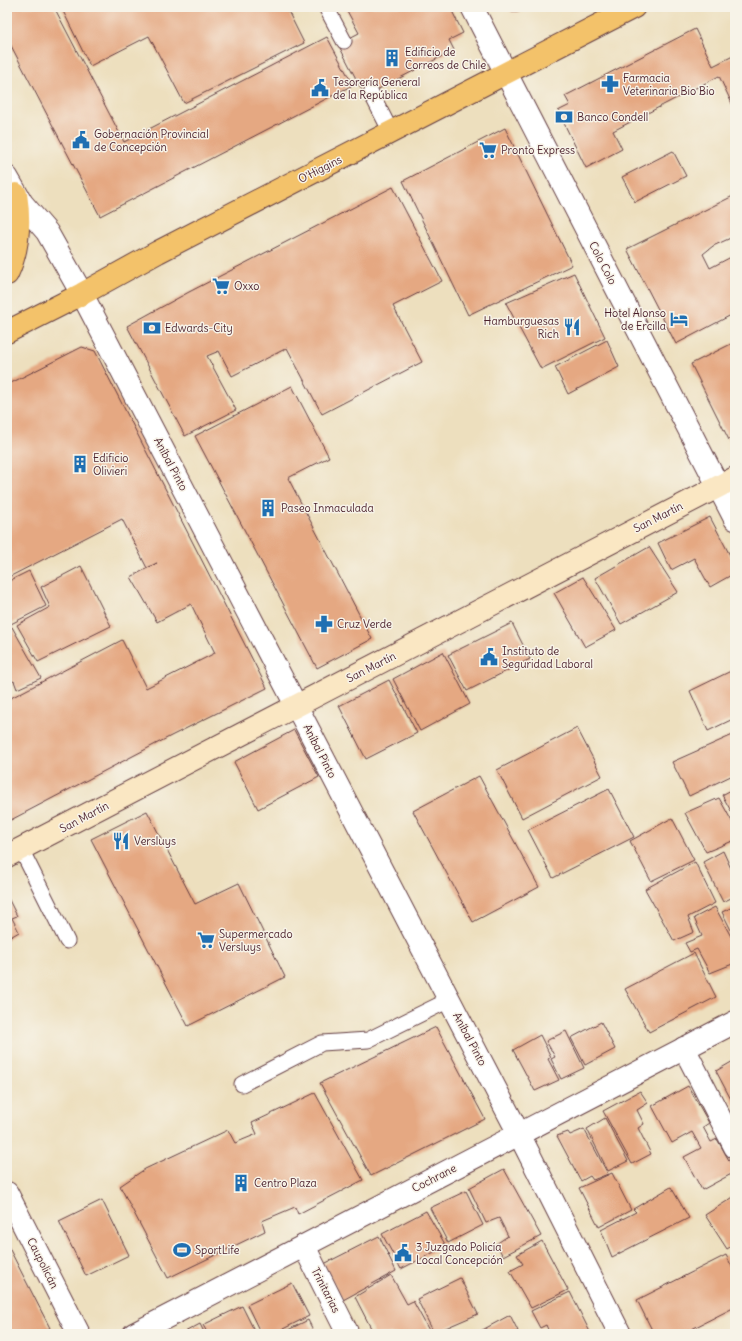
<svg xmlns="http://www.w3.org/2000/svg" width="742" height="1341" viewBox="0 0 742 1341" font-family="Delius,sans-serif">
  <style>
    .building { fill: #e5a882 }
    .lines { fill: none; stroke-linecap: round; stroke-linejoin: round }
    .service-casing { stroke: #623c41; stroke-width: 17 }
    .minor-casing { stroke: #623c41; stroke-width: 24 }
    .tertiary-casing { stroke: #623c41; stroke-width: 24 }
    .secondary-casing { stroke: #623c41; stroke-width: 24 }
    .primary-casing { stroke: #623c41; stroke-width: 24 }
    .service { stroke: #fff; stroke-width: 15 }
    .minor { stroke: #fff; stroke-width: 22 }
    .tertiary { stroke: #fff; stroke-width: 22 }
    .secondary { stroke: #fae7c3; stroke-width: 22 }
    .primary { stroke: #f3c26a; stroke-width: 22 }
    .labels { text-anchor: middle; dominant-baseline: central; stroke-width: 3; stroke-linejoin: round; paint-order: stroke }
    .poi-label { font-size: 11px; fill: #4a1f2b; stroke: #f7f3e8; text-anchor: start }
    .street-label { font-size: 11px; fill: #4a1f2b; stroke: #f7f3e8 }
  </style>
  <rect width="100%" height="100%" fill="#f7f3e8"/>
  <filter id="ink" filterUnits="userSpaceOnUse"><feTurbulence type="fractalNoise" baseFrequency=".025" numOctaves="2"/><feDisplacementMap in="SourceGraphic" scale="8" xChannelSelector="R" yChannelSelector="G"/><feConvolveMatrix kernelMatrix="1 2 1 2 8 2 1 2 1" color-interpolation-filters="sRGB"/></filter>
  <filter id="wash" filterUnits="userSpaceOnUse"><feTurbulence type="fractalNoise" baseFrequency=".012" numOctaves="4" result="noise"/><feDisplacementMap in="SourceGraphic" scale="16" xChannelSelector="R" yChannelSelector="G"/><feGaussianBlur stdDeviation="0.9" result="paint"/><feColorMatrix in="noise" values="0 0 0 0 0 0 0 0 0 0 0 0 0 0 0 0 0 1.4 0 .05"/><feComposite in="paint" operator="in"/></filter>
  <g filter="url(#wash)">
    <rect width="100%" height="100%" fill="#eddfbe"/>
    <g id="blocks">
      <!-- building -->
      <path class="building" d="M7,7H54L124,142L327,37L353,85L100,216L7,38Z
        M61,7H286L304,43L184,103L149,36L90,66Z
        M345,7H450L463,33L449,40L454,50L365,96L338,44L359,33Z
        M505,7H532L525,11L516,12H512Z
        M695,29L713,66L735,55V110L719,76L613,131L622,149L586,168L558,111L570,105L565,96Z
        M505,128L572,265L468,315L403,181Z
        M673,151L686,176L635,202L622,177Z
        M393,187L442,281L393,306L422,362L322,414L287,348L232,376L219,351L207,356L236,410L185,436L127,326L189,292Z
        M735,195V236L713,246L703,254L710,268L735,255V313L676,344L627,249Z
        M574,273L605,337L541,369L506,303Z
        M607,340L619,367L568,394L555,367Z
        M735,342V437L729,440L691,364Z
        M82,347L95,351L267,688L171,736L7,822V700L122,640L146,688L215,653L191,604L157,622L131,577L157,563L147,568L122,519L7,578V385Z
        M292,386L329,457L288,478L372,639L317,668L195,436Z
        M710,517L735,565V573L710,587L694,558L671,570L658,543Z
        M649,547L678,592L621,624L595,578Z
        M81,566L111,626L38,662L17,625L50,607L41,587Z
        M29,571L46,606L7,626V582Z
        M583,577L616,630L585,647L554,593Z
        M512,623L530,659L467,691L448,655Z
        M12,627L41,678L17,689L14,681L7,684V630Z
        M443,652L470,704L420,731L393,679Z
        M735,669V718L708,731L690,691Z
        M389,680L417,733L366,759L339,706Z
        M577,728L602,776L522,818L497,770Z
        M294,730L319,777L258,809L234,762Z
        M735,734V774L689,796L672,762Z
        M479,776L539,887L473,922L413,811Z
        M735,788V818L722,795Z
        M609,789L634,837L553,878L528,830Z
        M719,798L735,827V840L706,852L685,813Z
        M147,811L195,904L239,883L285,977L188,1026L91,839Z
        M672,818L694,860L651,881L630,841Z
        M723,851L733,873H735V896L723,902L703,862Z
        M695,862L715,903L688,917L694,932L674,941L645,889Z
        M7,896L17,916L12,918L19,932L7,939Z
        M735,906V938L722,912Z
        M715,907L735,944V963L710,973L697,949L690,952L685,943L702,936L694,918Z
        M694,953L716,997L649,1032L625,989Z
        M601,1022L615,1049L585,1065L571,1038Z
        M436,1027L485,1119L371,1176L320,1083Z
        M566,1031L584,1068L561,1079L551,1059L555,1057L546,1041Z
        M540,1035L551,1057L548,1059L559,1080L535,1091L513,1050Z
        M735,1060V1107L716,1071Z
        M688,1086L709,1123L703,1127L711,1142L717,1139L735,1171V1172L702,1190L684,1157L701,1148L692,1132L672,1143L652,1106Z
        M640,1091L648,1103L637,1110L644,1124L638,1128L651,1154L632,1164L603,1111Z
        M315,1093L363,1180L298,1214L295,1207L262,1221L265,1231L168,1278L120,1186L145,1169L228,1130L235,1143L257,1134L252,1123Z
        M605,1118L628,1161L608,1171L587,1129Z
        M584,1129L608,1174L593,1180L590,1176L581,1181L557,1136L568,1132L570,1135Z
        M504,1169L541,1236L503,1256L496,1244L508,1236L499,1218L486,1223L469,1188Z
        M612,1173L631,1210L599,1227L579,1188Z
        M671,1187L689,1218L612,1257L601,1230L636,1212L633,1209Z
        M466,1191L483,1225L448,1243L430,1208Z
        M735,1196V1244L727,1249L705,1215Z
        M102,1200L129,1255L86,1276L59,1221Z
        M426,1211L446,1246L401,1269L382,1234Z
        M379,1236L396,1271L343,1300L324,1264Z
        M542,1241L568,1290L531,1308L510,1271L523,1264L517,1255Z
        M7,1244L50,1328L38,1334H7Z
        M726,1255L735,1273V1307L682,1334H654L637,1300Z
        M391,1275L407,1304L413,1301L431,1334H374L355,1297Z
        M460,1278L478,1314L434,1333L417,1299Z
        M292,1283L309,1316L273,1334H261L247,1305Z
        M570,1292L591,1334H550L546,1325L540,1328L531,1311Z
        M242,1306L256,1334H208L203,1325Z
        M510,1315L518,1331L511,1334H475Z
        M308,1320L315,1334H280Z
        M200,1324L205,1334H181Z"/>
    </g>
  </g>
  <g filter="url(#ink)">
    <use href="#blocks" fill-opacity="0" stroke="#623c41" stroke-width="1"/>
    <g class="lines">
      <!-- service casing -->
      <g class="service-casing">
        <path id="service" d="M326,7L344,41
          M371,93L391,132
          M21,849L67,941
          M242,1084L322,1043L368,1040L449,1000"/>
      </g>
      <!-- minor casing -->
      <g class="minor-casing">
        <path id="minor" d="M7,177L22,203L47,232L82,294L519,1134L620,1334
          M684,1048L735,1147
          M7,1193L79,1334
          M304,1246L348,1334"/>
      </g>
      <!-- tertiary casing -->
      <g class="tertiary-casing">
        <path id="tertiary" d="M472,7L735,519
          M134,1334L735,1022"/>
      </g>
      <!-- secondary casing -->
      <g class="secondary-casing">
        <path id="secondary" d="M7,856L735,478"/>
      </g>
      <!-- primary casing -->
      <g class="primary-casing">
        <path id="primary" d="M7,274C19,249 20,220 16,194
          M7,332L82,294L158,252L634,7"/>
      </g>
      <!-- service -->
      <use href="#service" class="service"/>
      <!-- minor -->
      <use href="#minor" class="minor"/>
      <!-- tertiary -->
      <use href="#tertiary" class="tertiary"/>
      <!-- secondary -->
      <use href="#secondary" class="secondary"/>
      <!-- primary -->
      <use href="#primary" class="primary"/>
    </g>
  </g>
  <!-- icons -->
  <defs>
    <g id="building-bare" transform="scale(1.38)"><path d="M-4-6H4V6H1V3H-1V6H-4ZM-2.5-4.3h1.7v1.8h-1.7ZM.8-4.3h1.7v1.8H.8ZM-2.5-1h1.7V.8h-1.7ZM.8-1h1.7V.8H.8Z" fill="#1f6fb2" stroke="#f7f3e8" stroke-width="2.5" paint-order="stroke"/></g>
    <g id="pharmacy-bare" transform="scale(1.38)"><path d="M-2-6h4v4h4v4h-4v4h-4v-4h-4v-4h4Z" fill="#1f6fb2" stroke="#f7f3e8" stroke-width="2.5" paint-order="stroke"/></g>
    <g id="civic-bare" transform="scale(1.38)"><path d="M-.6-6.5H3V-4.5H.6V-3L4-1V1h2V6H-6V1h2V-1L-.6-3ZM-1.2 2.5V6h2.4V2.5Z" fill="#1f6fb2" stroke="#f7f3e8" stroke-width="2.5" paint-order="stroke"/></g>
    <g id="bank-bare" transform="scale(1.38)"><path d="M-6-4H6V4H-6ZM0-2.3a2.3 2.3 0 1 0 0 4.6a2.3 2.3 0 1 0 0-4.6Z" fill="#1f6fb2" stroke="#f7f3e8" stroke-width="2.5" paint-order="stroke"/></g>
    <g id="supermarket-bare" transform="scale(1.38)"><path d="M-6-5.5h2.5l.6 2H6L4.5 2H-2.5L-4.4-4H-6ZM-1.5 3.2a1.3 1.3 0 1 0 .1 0ZM3 3.2a1.3 1.3 0 1 0 .1 0Z" fill="#1f6fb2" stroke="#f7f3e8" stroke-width="2.5" paint-order="stroke"/></g>
    <g id="hotel-bare" transform="scale(1.38)"><path d="M-6-4.5h1.5V1H6V5H4.5V3h-9V5H-6ZM-4 0a1.8 1.8 0 1 1 3.6 0ZM.5 0V-2.5h3Q6-2.5 6 0Z" fill="#1f6fb2" stroke="#f7f3e8" stroke-width="2.5" paint-order="stroke"/></g>
    <g id="restaurant-bare" transform="scale(1.38)"><path d="M-5-6h1v4h1v-4h1v4h1v-4h1v5L-1.5 .5V6h-2V.5L-5-1ZM5-6V6H3V1.5H1.5Q1.5-4 5-6Z" fill="#1f6fb2" stroke="#f7f3e8" stroke-width="2.5" paint-order="stroke"/></g>
    <g id="stadium-bare" transform="scale(1.38)"><path d="M0-5a6.5 5 0 1 0 0 10a6.5 5 0 1 0 0-10ZM-3.5-1.8h7v3.6h-7Z" fill="#1f6fb2" stroke="#f7f3e8" stroke-width="2.5" paint-order="stroke"/></g>
  </defs>
  <g fill-rule="evenodd">
    <use href="#building-bare" x="392" y="58"/>
    <use href="#pharmacy-bare" x="610" y="84"/>
    <use href="#civic-bare" x="320" y="88"/>
    <use href="#bank-bare" x="564" y="117"/>
    <use href="#civic-bare" x="81" y="140"/>
    <use href="#supermarket-bare" x="488" y="150"/>
    <use href="#supermarket-bare" x="221" y="286"/>
    <use href="#hotel-bare" x="679" y="319"/>
    <use href="#restaurant-bare" x="572" y="327"/>
    <use href="#bank-bare" x="152" y="328"/>
    <use href="#building-bare" x="80" y="464"/>
    <use href="#building-bare" x="268" y="508"/>
    <use href="#pharmacy-bare" x="324" y="624"/>
    <use href="#civic-bare" x="489" y="657"/>
    <use href="#restaurant-bare" x="121" y="841"/>
    <use href="#supermarket-bare" x="206" y="940"/>
    <use href="#building-bare" x="241" y="1183"/>
    <use href="#stadium-bare" x="182" y="1250"/>
    <use href="#civic-bare" x="403" y="1253"/>
  </g>
  <g class="labels">
    <!-- poi labels -->
    <g class="poi-label">
      <text x="405" y="52">Edificio de<tspan x="405" dy="13">Correos de Chile</tspan></text>
      <text x="623" y="78">Farmacia<tspan x="623" dy="13">Veterinaria Bio Bio</tspan></text>
      <text x="333" y="82">Tesorería General<tspan x="333" dy="13">de la República</tspan></text>
      <text x="577" y="117">Banco Condell</text>
      <text x="94" y="134">Gobernación Provincial<tspan x="94" dy="13">de Concepción</tspan></text>
      <text x="501" y="150">Pronto Express</text>
      <text x="234" y="286">Oxxo</text>
      <text x="666" y="313" text-anchor="end">Hotel Alonso<tspan x="666" dy="13">de Ercilla</tspan></text>
      <text x="559" y="321" text-anchor="end">Hamburguesas<tspan x="559" dy="13">Rich</tspan></text>
      <text x="165" y="328">Edwards-City</text>
      <text x="93" y="458">Edificio<tspan x="93" dy="13">Olivieri</tspan></text>
      <text x="281" y="508">Paseo Inmaculada</text>
      <text x="337" y="624">Cruz Verde</text>
      <text x="502" y="651">Instituto de<tspan x="502" dy="13">Seguridad Laboral</tspan></text>
      <text x="134" y="841">Versluys</text>
      <text x="219" y="934">Supermercado<tspan x="219" dy="13">Versluys</tspan></text>
      <text x="254" y="1183">Centro Plaza</text>
      <text x="416" y="1247">3 Juzgado Policía<tspan x="416" dy="13">Local Concepción</tspan></text>
      <text x="195" y="1250">SportLife</text>
    </g>
    <!-- street labels -->
    <g class="street-label">
      <text transform="translate(320 169) rotate(-27)">O'Higgins</text>
      <text transform="translate(603 263) rotate(63)">Colo Colo</text>
      <text transform="translate(171 464) rotate(62)">Aníbal Pinto</text>
      <text transform="translate(658 517) rotate(-27)">San Martín</text>
      <text transform="translate(371 667) rotate(-27)">San Martín</text>
      <text transform="translate(320 751) rotate(63)">Aníbal Pinto</text>
      <text transform="translate(84 817) rotate(-28)">San Martín</text>
      <text transform="translate(470 1039) rotate(62)">Aníbal Pinto</text>
      <text transform="translate(434 1178) rotate(-27)">Cochrane</text>
      <text transform="translate(43 1263) rotate(63)">Caupolicán</text>
      <text transform="translate(326 1290) rotate(63)">Trinitarias</text>
    </g>
  </g>
  <!-- margin -->
  <rect width="742" height="1341" fill="none" stroke="#f7f3e8" stroke-width="24"/>
</svg>
